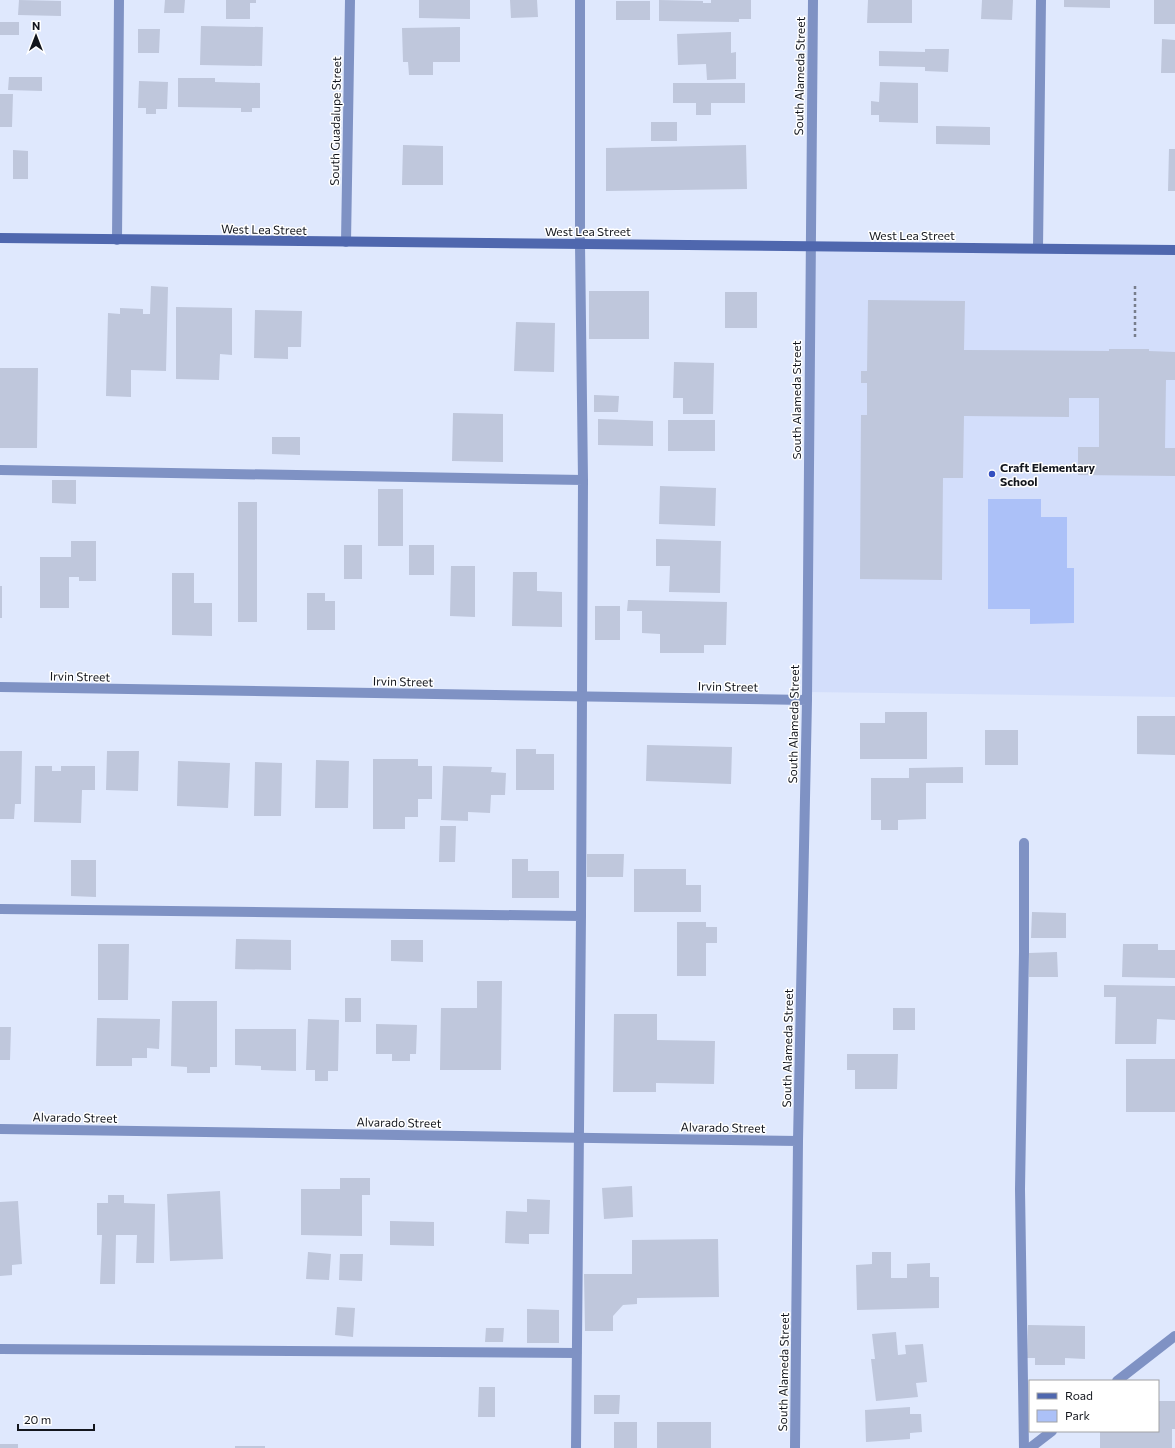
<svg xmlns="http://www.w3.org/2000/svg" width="1175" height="1448" viewBox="0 0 1175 1448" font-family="Commissioner,sans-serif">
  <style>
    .built { fill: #d3defb }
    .green { fill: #acc1f8 }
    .building { fill: #bfc7dc }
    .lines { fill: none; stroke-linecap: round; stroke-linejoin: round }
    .path { stroke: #777d8b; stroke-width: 2.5; stroke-dasharray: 3 3; stroke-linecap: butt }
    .service { stroke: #7f92c4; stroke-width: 10 }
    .minor { stroke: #7f92c4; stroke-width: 10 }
    .secondary { stroke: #4f67ae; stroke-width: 10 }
    .poi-dot { fill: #334fc0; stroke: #fff; stroke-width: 1.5 }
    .labels { text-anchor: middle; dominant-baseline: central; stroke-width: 3; stroke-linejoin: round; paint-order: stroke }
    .street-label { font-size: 12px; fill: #13161d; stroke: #fff }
    .poi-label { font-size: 12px; font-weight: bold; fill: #13161d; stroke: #fff; text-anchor: start }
  </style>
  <rect width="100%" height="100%" fill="#dfe8fd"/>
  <!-- built -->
  <path class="built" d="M811,246L1175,250V697L807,692Z"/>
  <!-- green -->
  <path class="green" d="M988,499H1041V517H1067V568H1074V623L1030,624V609H988Z"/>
  <!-- building -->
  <path class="building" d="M19,0L61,1V16L18,15Z
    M165,0H185L184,13H164Z
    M226,0H256V3H250V19H226Z
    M419,0H470V19L419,18Z
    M510,0H537L538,17L511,18Z
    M659,0L703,1V3H711V0H751V19H739V22L659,21Z
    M868,0H912V23H867Z
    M982,0H1013L1012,20L981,19Z
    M1064,0H1110V8L1064,7Z
    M1154,0H1175V24H1154Z
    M616,1H650V20H616Z
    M0,22H19V35H0Z
    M201,26L263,27L262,66L200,65Z
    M460,27V62H433V75H409L408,62H403L402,28Z
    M138,29H160L159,53H138Z
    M731,32V53L736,52V79L707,80L706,64L678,65L677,34Z
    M1162,39L1175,40V73H1161Z
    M925,49H949L948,72L925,71V67L879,66V51L925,52Z
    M9,77H42V91L8,90Z
    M178,78H215V82L260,83V108H252V112H241V108L178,107Z
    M139,81L168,82L167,109H156V114H146V108H138Z
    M880,82L918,83V123L879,122V115H871V101L879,102Z
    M673,83H745V103H711V115H696V103H673Z
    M0,94H13L12,127H0Z
    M651,122H677V141H651Z
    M936,126L990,127V145L936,144Z
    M403,145L443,146V185H402Z
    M746,145L747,189L606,191V148Z
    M1169,149H1175V191H1168Z
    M13,150L28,151V179H13Z
    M151,286L168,287L166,371L131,370V397L106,396L108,313L120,314V308L143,309V314H150Z
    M589,291H649V339H589Z
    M725,292H757V328H725Z
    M868,300L965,301L964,350L1109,351V349H1149V351L1175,352V380H1166L1165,448H1175V476L1078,475V447H1099V398H1069V417L964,416L963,478H943L942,580L860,579L861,415H867V383H861V371H867Z
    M176,307L232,308V355L220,354L219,380L176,379Z
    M255,310L302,311L301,347H288V359L254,358Z
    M516,322L555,323L554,372L514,371Z
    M674,362L714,363L713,414H683V398H673Z
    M0,368H38L37,448H0Z
    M594,395L619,396L618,412H594Z
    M453,413L503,414V462L452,461Z
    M598,419L653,421V446L598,445Z
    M668,420H715V451H668Z
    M272,437H300V455L272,454Z
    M52,480H76V504L52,503Z
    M660,486L716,488L715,526L659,524Z
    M378,489H403V546H378Z
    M238,502H257V622H238Z
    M656,539L721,541L720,593L669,592L670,566H656Z
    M71,541H96V581H79V577H69V608H40V557H71Z
    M344,545H362V579H344Z
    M409,545H434V575H409Z
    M451,566H475V617L450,616Z
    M513,572H537V591L562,592V627L512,626Z
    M172,573H194V603H212V636L172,635Z
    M0,586H2V618H0Z
    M307,593H325V601H335V630H307Z
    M628,600L727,602L726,645H704V653H660V634L642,633V611H627Z
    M595,606H620V640H595Z
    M885,712H927V759H860V723H885Z
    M1137,716H1175V755L1137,754Z
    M985,730H1018V765H985Z
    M647,745L732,747L731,784L646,781Z
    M516,749H536V754H554V790H516Z
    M0,751H22L21,804H15L14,819H0Z
    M107,751H139L138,791L106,790Z
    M373,759H418V766H432V799H418V817H405V829H373Z
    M316,760L349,761L348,808H315Z
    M178,761L230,763L228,808L177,806Z
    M255,762L282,763L281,816H254Z
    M35,766H52V771H61V766H95V790H82L81,823L34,822Z
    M443,766L492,767L491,772L506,773L505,795H491L490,813L468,812V821L441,820Z
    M963,767V783H926V819L898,820V830H881V820H871V778H909V768Z
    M440,826H456L455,862H439Z
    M587,854H624L623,877H587Z
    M512,859H528V871H559V898H512Z
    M71,860H96V897L71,896Z
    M634,869H686V885H701V912H634Z
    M1032,912L1066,913V938H1031Z
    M677,922H706V927H717V943H706V976H677Z
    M236,939L291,940V970L235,969Z
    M391,940H423V962L391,961Z
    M98,944H129L128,1000H98Z
    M1123,944H1158V950H1175V978L1122,977Z
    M1057,952L1058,977H1029V953Z
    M477,981H502L501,1070H440L441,1008H477Z
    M1104,985L1175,986V1020L1157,1019L1156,1044H1115L1116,997H1104Z
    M345,998H361V1022H345Z
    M172,1001H217V1067H210V1073H187V1067L171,1066Z
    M893,1008H915V1030H893Z
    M614,1014H657V1040L715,1041L714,1084L656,1083V1092H613Z
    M97,1018L160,1019L159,1049L147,1048V1058H132V1066H96Z
    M308,1019L339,1020L338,1071H328V1081H315V1070H306Z
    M376,1024L417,1025L416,1054H410V1061H392V1054H376Z
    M0,1027H11L10,1060H0Z
    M235,1029H296V1071L261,1070V1066L235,1065Z
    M847,1054H898L897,1089H855V1070H847Z
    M1126,1059H1175V1112H1126Z
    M340,1178H370V1195H362V1236L301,1235V1189H340Z
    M632,1186L633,1217L604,1219L602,1188Z
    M220,1191L223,1259L170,1261L167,1194Z
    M108,1195H124V1203L155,1204L154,1263H136L137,1235H116L115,1284H100L102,1235H97V1203H108Z
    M527,1199L550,1200L549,1234H529V1244L505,1243L506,1211L527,1212Z
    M18,1201L22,1264L12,1265V1275L0,1276V1202Z
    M390,1221L434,1222V1246L390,1245Z
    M718,1239L719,1297L637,1298V1304L623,1305L613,1316V1331H585L584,1274H632V1240Z
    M308,1252L331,1254L329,1280L306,1279Z
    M872,1252H891V1278H907V1264L930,1263V1277H939V1308L857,1310L856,1265L872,1264Z
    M340,1254H363L362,1281L339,1280Z
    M337,1307L355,1308L353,1337L335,1335Z
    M527,1309L559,1310V1343H527Z
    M1028,1325L1085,1326V1359L1065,1358V1365H1035V1358H1027Z
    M486,1328H504L503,1342H485Z
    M896,1332L898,1355L906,1354L905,1345L923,1344L927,1382L916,1383L918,1397L876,1401L871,1359H875L872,1334Z
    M479,1387H495V1417H478Z
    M594,1395H620L619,1414H594Z
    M1158,1401H1175V1429H1172V1448H1100V1431H1158Z
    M910,1407V1414H921L922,1432L910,1433V1439L866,1442L865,1410Z
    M614,1422H637V1448H614Z
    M657,1422H711V1448H657Z
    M0,1444H18V1448H0Z
    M235,1446H265V1448H235Z"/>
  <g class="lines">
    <!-- path -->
    <path class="path" d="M1135,286V340"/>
    <!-- service -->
    <path class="service" d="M117,240L119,0
      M1038,248L1041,0
      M0,470L583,480
      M1024,843V952L1020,1189L1024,1448
      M0,909L581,916
      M0,1349L577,1353
      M576,1448L581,916L583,480L580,244V0"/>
    <!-- minor -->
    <path class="minor" d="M346,242L350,0
      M0,687L807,700
      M0,1129L798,1141
      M1117,1381L1175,1336
      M795,1448L798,1141L807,700L813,0
      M1030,1448L1052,1431"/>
    <!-- secondary -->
    <path class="secondary" d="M0,238L1175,250"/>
  </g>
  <!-- markers -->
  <circle class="poi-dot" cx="992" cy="474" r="4"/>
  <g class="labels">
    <!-- street labels -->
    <g class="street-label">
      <text transform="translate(799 76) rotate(-89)">South Alameda Street</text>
      <text transform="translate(335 121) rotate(-89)">South Guadalupe Street</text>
      <text transform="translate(264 229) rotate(1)">West Lea Street</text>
      <text x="588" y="231">West Lea Street</text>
      <text x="912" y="235">West Lea Street</text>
      <text transform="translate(796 400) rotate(-90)">South Alameda Street</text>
      <text transform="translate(80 676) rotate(1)">Irvin Street</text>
      <text transform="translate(403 681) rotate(1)">Irvin Street</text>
      <text transform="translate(728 686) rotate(1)">Irvin Street</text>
      <text transform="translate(793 724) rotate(-89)">South Alameda Street</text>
      <text transform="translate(787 1048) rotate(-89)">South Alameda Street</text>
      <text transform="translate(75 1117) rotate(1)">Alvarado Street</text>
      <text transform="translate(399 1122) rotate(1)">Alvarado Street</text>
      <text transform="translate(723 1127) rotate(1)">Alvarado Street</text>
      <text transform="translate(783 1372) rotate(-89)">South Alameda Street</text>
    </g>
    <!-- poi labels -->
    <g class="poi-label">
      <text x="1000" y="467">Craft Elementary<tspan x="1000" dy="14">School</tspan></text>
    </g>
  </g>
  <!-- legend -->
  <rect x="1029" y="1380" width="130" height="52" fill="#ffffff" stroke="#a1a2a5"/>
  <rect x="1037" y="1393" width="20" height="6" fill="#4f67ae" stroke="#a1a2a5"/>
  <text x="1065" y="1400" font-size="12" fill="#13161d">Road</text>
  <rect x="1037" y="1410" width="20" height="12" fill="#acc1f8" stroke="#a1a2a5"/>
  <text x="1065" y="1420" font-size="12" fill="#13161d">Park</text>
  <!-- north arrow -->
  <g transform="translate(36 36)" stroke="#ffffff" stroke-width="3" paint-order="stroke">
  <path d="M0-3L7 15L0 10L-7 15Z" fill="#13161d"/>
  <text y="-6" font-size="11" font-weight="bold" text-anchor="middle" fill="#13161d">N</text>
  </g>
  <!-- scale -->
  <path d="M18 1424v6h76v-6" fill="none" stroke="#13161d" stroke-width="2"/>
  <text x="24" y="1424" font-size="12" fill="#13161d" stroke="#ffffff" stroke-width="3" paint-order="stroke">20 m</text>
</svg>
